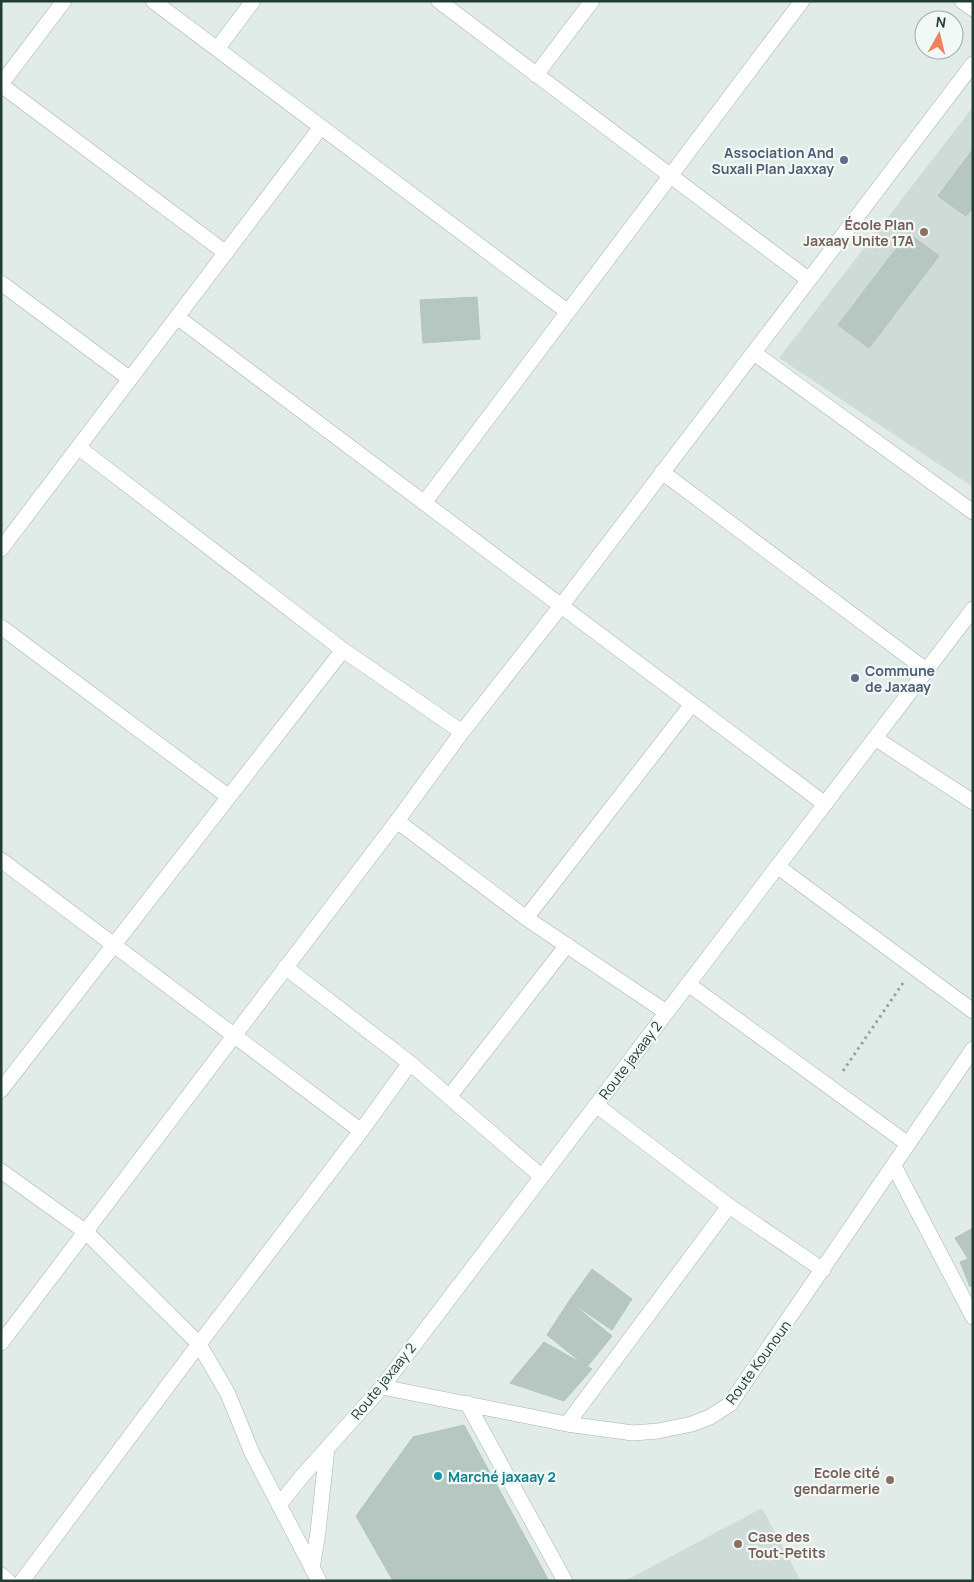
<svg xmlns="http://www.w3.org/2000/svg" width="974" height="1582" viewBox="0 0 974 1582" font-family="Manrope,sans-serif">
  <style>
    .built { fill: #cfdbd6 }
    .building { fill: #b6c6c0; stroke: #b3c5be }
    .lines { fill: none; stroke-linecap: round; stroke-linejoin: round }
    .street-casing { stroke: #a4b3ae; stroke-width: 16 }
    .secondary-casing { stroke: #a0b7af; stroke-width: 16 }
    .path { stroke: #82aea1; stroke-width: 3; stroke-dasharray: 2.5 4; stroke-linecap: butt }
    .street { stroke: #fff; stroke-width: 15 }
    .secondary { stroke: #fff; stroke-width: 15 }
    .service-dot { fill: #5c6f8a; stroke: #f1f8f5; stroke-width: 2 }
    .education-dot { fill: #8d6e63; stroke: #f1f8f5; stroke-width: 2 }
    .culture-dot { fill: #0f9aa8; stroke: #f1f8f5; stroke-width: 2 }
    .labels { text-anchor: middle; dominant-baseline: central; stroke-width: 4.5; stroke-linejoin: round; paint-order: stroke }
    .service-label { font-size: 14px; font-weight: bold; fill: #4e5e75; stroke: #f1f8f5; text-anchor: end }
    .education-label { font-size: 14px; font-weight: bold; fill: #785e54; stroke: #f1f8f5; text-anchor: end }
    .street-label { font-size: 14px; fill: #223c35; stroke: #f1f8f5 }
    .culture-label { font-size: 14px; font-weight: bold; fill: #0d838f; stroke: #f1f8f5; text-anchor: start }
  </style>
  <rect width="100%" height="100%" fill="#e1ebe7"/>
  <!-- built -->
  <path class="built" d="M973,107V487L779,358Z
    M762,1508L801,1581H625Z"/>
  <!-- building -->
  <path class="building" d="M973,149V207L966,216L938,196Z
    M908,233L939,256L869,348L838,325Z
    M477,297L480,339L423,343L420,300Z
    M973,1228V1285L970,1287L960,1262L968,1259L955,1238Z
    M592,1269L632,1299L612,1330L569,1301Z
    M569,1301L612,1336L587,1367L547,1335Z
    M544,1342L592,1369L564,1401L510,1383Z
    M464,1425L549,1581H393L356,1516L413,1437Z"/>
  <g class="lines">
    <!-- street casing -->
    <g class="street-casing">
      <path id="street" d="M153,1L568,312
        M439,1L809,280
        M962,1L973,9
        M217,49L253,1
        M536,75L592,1
        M1,84L64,1
        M1,85L226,253
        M1,283L130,379
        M177,317L825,804
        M754,353L973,512
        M78,447L343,650L462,732
        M662,472L926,670
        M424,503L802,1
        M1,549L321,127
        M1,627L229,797
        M875,738L973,802
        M397,821L526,918L666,1012
        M1,860L361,1131
        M777,866L973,1011
        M526,918L692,704
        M285,967L410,1063L541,1176
        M688,984L908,1144
        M1,1090L343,650
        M449,1097L567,945
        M596,1105L729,1206L823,1270
        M894,1166L973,1317
        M1,1343L397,821L462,732L561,606L973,64
        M382,1387L567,1424L633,1433L658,1431L692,1424L710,1417L730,1404L973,1049
        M467,1403L565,1581
        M567,1424L729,1206
        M1,1575L8,1581
        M22,1581L199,1344L361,1131L410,1063"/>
    </g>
    <!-- secondary casing -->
    <g class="secondary-casing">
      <path id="secondary" d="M1,1171L86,1232L199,1344L228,1394L252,1453L319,1581
        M279,1505L303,1475L382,1387L973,609
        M312,1569L318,1532L327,1448"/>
    </g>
    <!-- path -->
    <path class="path" d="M843,1071L903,983"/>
    <!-- street -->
    <use href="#street" class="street"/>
    <!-- secondary -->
    <use href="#secondary" class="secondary"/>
  </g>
  <!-- markers -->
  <g class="service-dot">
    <circle cx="844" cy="160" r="5"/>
    <circle cx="855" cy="678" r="5"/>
  </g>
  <g class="education-dot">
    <circle cx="924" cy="232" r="5"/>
    <circle cx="890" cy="1480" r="5"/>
    <circle cx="738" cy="1544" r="5"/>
  </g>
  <circle class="culture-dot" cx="438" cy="1476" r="5"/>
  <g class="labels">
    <!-- service labels -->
    <g class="service-label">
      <text x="834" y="152">Association And<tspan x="834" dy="16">Suxali Plan Jaxxay</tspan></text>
      <text x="865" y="670" text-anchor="start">Commune<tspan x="865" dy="16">de Jaxaay</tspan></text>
    </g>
    <!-- education labels -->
    <g class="education-label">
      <text x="914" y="224">École Plan<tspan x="914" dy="16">Jaxaay Unite 17A</tspan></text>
      <text x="880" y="1472">Ecole cité<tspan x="880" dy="16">gendarmerie</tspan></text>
      <text x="748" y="1536" text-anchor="start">Case des<tspan x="748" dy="16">Tout-Petits</tspan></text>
    </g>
    <!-- street labels -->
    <g class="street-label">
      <text transform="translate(630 1060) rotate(-53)">Route jaxaay 2</text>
      <text transform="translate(758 1362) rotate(-54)">Route Kounoun</text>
      <text transform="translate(383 1381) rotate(-51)">Route jaxaay 2</text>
    </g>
    <!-- culture labels -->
    <g class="culture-label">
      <text x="448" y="1476">Marché jaxaay 2</text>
    </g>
  </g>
  <!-- border -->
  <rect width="974" height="1582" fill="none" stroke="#223c35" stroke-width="5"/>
  <!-- north arrow -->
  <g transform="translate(939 35) rotate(8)"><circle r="24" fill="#f1f8f5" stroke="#9eada8"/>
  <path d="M0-4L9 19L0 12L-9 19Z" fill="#ef815b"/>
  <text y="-8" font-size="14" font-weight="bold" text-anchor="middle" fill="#223c35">N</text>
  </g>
</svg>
